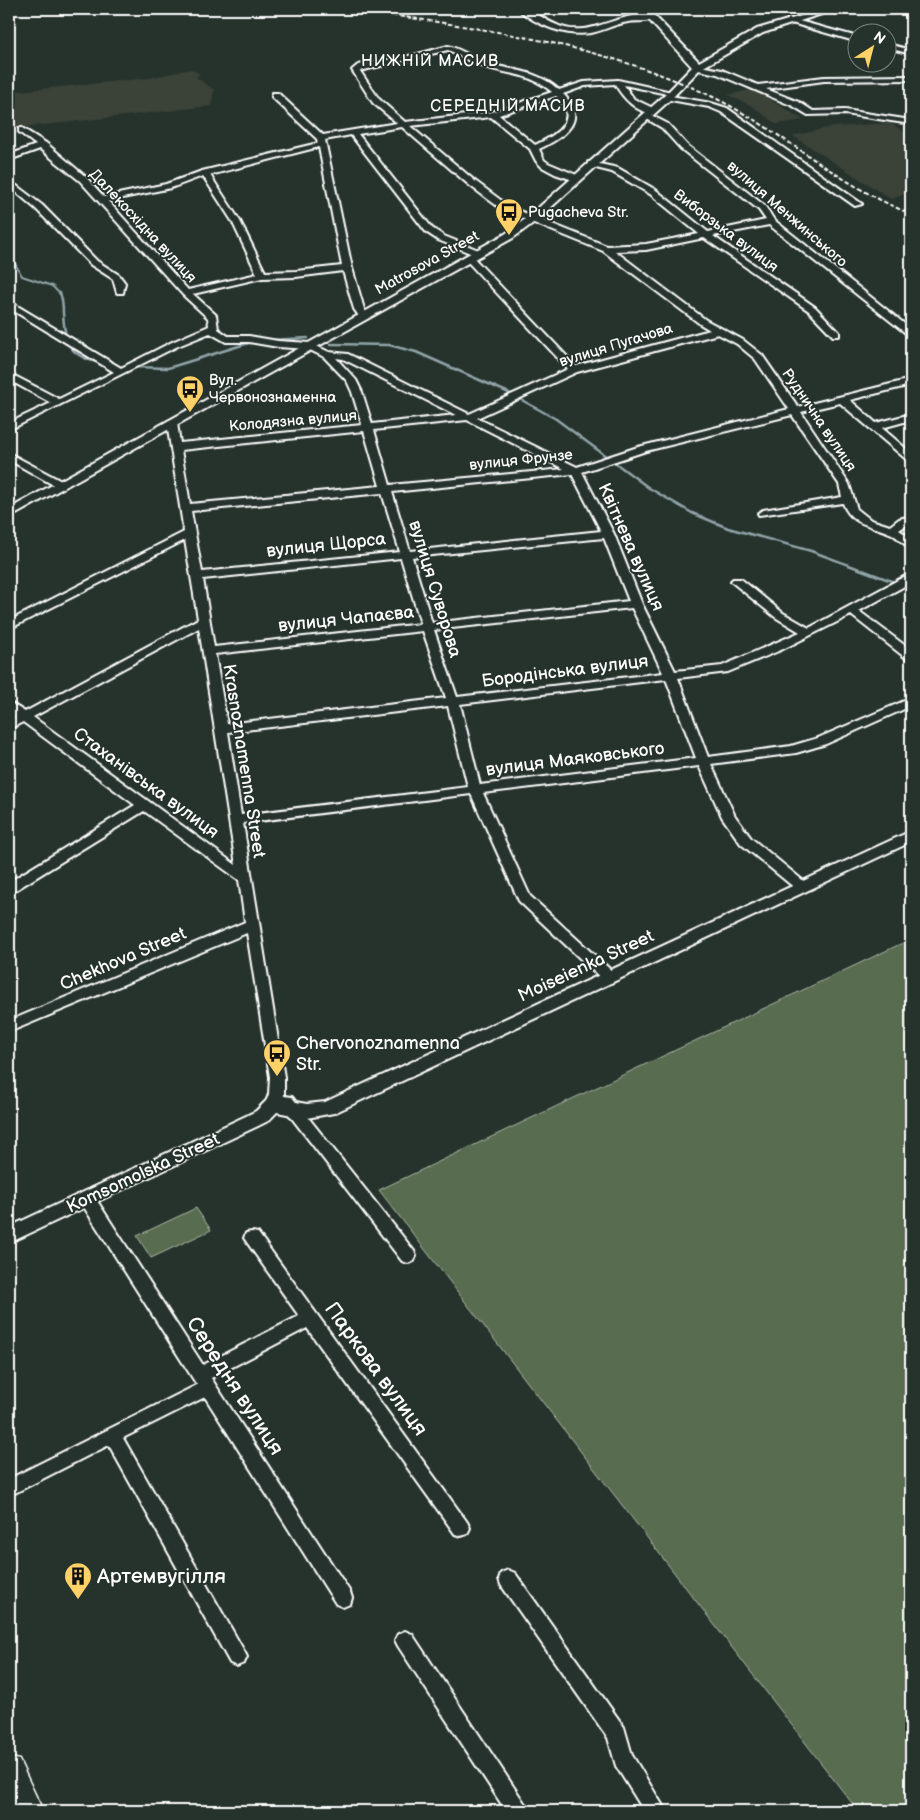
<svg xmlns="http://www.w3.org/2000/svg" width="920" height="1820" viewBox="0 0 920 1820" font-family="'Balsamiq Sans',sans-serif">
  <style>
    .built { fill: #3a4339 }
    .green { fill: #596c4f; stroke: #acb6a7 }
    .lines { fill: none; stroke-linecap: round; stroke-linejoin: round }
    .stream-far1 { stroke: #91a4a8; stroke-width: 2 }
    .stream { stroke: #91a4a8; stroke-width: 2.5 }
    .minor-casing { stroke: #fff; stroke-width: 4 }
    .tertiary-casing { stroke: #fff; stroke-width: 4 }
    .secondary-casing { stroke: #fff; stroke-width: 3 }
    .minor { fill: #26332d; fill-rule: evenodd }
    .tertiary { fill: #26332d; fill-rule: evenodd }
    .secondary { fill: #26332d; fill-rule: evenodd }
    .rail { stroke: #fff; stroke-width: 2; stroke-dasharray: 4.5 2.5; stroke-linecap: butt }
    .labels { text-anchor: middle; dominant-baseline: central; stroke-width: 4; stroke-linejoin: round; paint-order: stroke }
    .far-poi-label { font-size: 15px; fill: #fff; stroke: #26332d; text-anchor: start }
    .far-street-label { font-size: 15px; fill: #fff; stroke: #26332d }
    .far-neighbourhood-label { font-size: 16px; letter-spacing: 1px; fill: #fff; stroke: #26332d }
    .street-label { font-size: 18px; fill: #fff; stroke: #26332d }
    .poi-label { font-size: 18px; fill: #fff; stroke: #26332d; text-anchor: start }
    .near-street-label { font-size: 21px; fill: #fff; stroke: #26332d }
    .near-poi-label { font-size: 21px; fill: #fff; stroke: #26332d; text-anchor: start }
  </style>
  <rect width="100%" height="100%" fill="#26332d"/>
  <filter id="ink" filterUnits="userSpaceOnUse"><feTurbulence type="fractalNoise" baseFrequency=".02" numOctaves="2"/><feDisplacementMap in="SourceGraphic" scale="10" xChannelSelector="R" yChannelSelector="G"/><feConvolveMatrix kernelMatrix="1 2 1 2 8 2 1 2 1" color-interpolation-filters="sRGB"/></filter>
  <g filter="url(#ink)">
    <!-- built -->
    <path class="built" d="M191,69L200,74L196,77L214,90L211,106L9,129V92L150,78Z
      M754,89L803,120L776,124L752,106L728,95Z
      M890,123L911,136V192L891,199L793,136L832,127Z"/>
    <!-- green -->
    <path class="green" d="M911,939V1811H858L379,1190Z
      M196,1208L211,1230L151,1258L137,1236Z"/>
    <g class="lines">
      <!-- stream-far1 -->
      <path class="stream-far1" d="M9,253L22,276L52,286L61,295"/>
      <!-- stream -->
      <path class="stream" d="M60,293C63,300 63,306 63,313C65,346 70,357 104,364
        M269,340L308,338
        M331,344L389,345L416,352L509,393L556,419L649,488L692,513L728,528L811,551L897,583
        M133,367L168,368L252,342
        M902,585L911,588"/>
      <!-- minor casing -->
      <g class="minor-casing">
        <path id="minor" d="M518,9C533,8 543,20 557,25C565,29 574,30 583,29C602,28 639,7 655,18C648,23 637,20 628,22C615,24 603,31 591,33C566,37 536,25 518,9Z
          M788,18L858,37V42L788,22Z
          M888,44L911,50V54L888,48Z
          M448,46C461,49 471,57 483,62C510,71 536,69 559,90L584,82L618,80L676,93L672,95L624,85L634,99L655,109V113C637,114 623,98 615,84L585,86L563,94C590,120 563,138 539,149L544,160L548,163L579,176L580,178L576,181L555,174L542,167L536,161L530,149L491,117L410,126L475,181L510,207L607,246L646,244L699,234L650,194L612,172L588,166V162H591L618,168L656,190L708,232L766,220L759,210L681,149L662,128L642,116L649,114L668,124L687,145L765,206L774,220L911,329V336L908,335L769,225L713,236L815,307L839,332V336H833L809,311L704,238L646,250L615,251L706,320L743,340L762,355L798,407L911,379V385L850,400L876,423L911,414V420L882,428L911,453V461L907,460L840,403L801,412L849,484L857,509L871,520L890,526L899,519L911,516V522L899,530L911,538V547C904,546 899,538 892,534C873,525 851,526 843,503L759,515L758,513L763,510L842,497L839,484L792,415L646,451L582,472L614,534L642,604L675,671L722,666L800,632L775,617L733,583L731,581L733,579H741L783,613L809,628L911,573L910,583L859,611L911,650V660L907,659L851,615L781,650L728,672L678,678L708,757L791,746L818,738L911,698V706L826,744L796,753L711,764L735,816L751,838L806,883L808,886L806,889H796L741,844L722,817L699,766L483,793L530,896L614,973L616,977L614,981H604L519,901L471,794L243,823L284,1077V1096L292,1097L414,1251L416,1256L414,1261L408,1263L402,1261L281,1104L278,1109L273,1111L268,1109L265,1105L269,1094L270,1077L247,933L9,1032V1021L245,922L239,880L144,811L14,891L9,893V882L135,805L23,722L9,729V720L15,717L9,712V702L25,712L198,619L185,540L13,627L9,628V621L184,532L167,423L168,421L172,420L177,423L180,443L362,425L352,392L347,381L324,357L308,349L278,347L249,342H226L210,333L178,346L9,430V423L51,403L9,380V373L59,399L114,372L9,308V301L121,368L172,342L209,326L208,318L183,295L80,181L40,149L9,160V155L36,145L19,132V128H22L46,143L86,177L104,197L166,184L202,171L318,143L317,139L272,97V93H278L323,135L397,123L373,103L352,70L358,65L414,55ZM448,50C458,54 466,60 476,64C505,76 525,70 552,92L492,112L405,122L379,99L360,71ZM556,96C581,119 557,135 535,145L499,115ZM402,127L469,185L504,211L603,251L700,324L710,330L576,366L472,256H466V260L568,369L469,414L348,354L329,352L310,343L278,341L249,336H228L218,329L216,315L193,294L262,278L296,277L343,271L354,309L361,319L364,320L369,317L364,309L352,268L325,140L351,135L426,232L438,240L475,255H481V251L444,236L432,228L358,134ZM319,147L342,266L296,271L265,272L240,221L210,175ZM203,176L232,221L257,274L188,290L108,201L171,188ZM718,334L737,344L755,359L789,409L638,447L577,467L477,418L577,372ZM336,358L343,359L456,415L372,424L362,392L356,380ZM467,420L564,469L390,485L374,430ZM364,431L380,486L190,504L181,450ZM572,474L601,531L410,551L392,492ZM382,493L400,552L202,572L191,511ZM604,538L629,601L432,623L412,557ZM401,558L421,624L214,647L203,579ZM632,608L663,673L457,697L434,630ZM199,628L236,865L33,717ZM423,631L446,698L227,724L215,654ZM666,679L696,758L480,785L460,704ZM448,706L468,787L241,815L228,732Z
          M694,65L722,70L758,85L824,77L911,76V80L824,81L766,89L799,102L813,111L845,110L911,120V124L845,114L808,115L793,106L717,74L694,69Z
          M665,95L711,103L727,108L862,204L855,206L721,112L709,107L665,99Z
          M9,180L42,205L97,261L119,275L125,283L123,293H117L113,279L91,265L36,209L9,186Z
          M9,453L65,483L66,485L65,487H57L9,460Z
          M88,1194L94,1196L203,1365L299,1316L244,1238L246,1233L252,1232L258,1233L467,1522L470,1528L467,1534L461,1536L455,1534L307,1328L211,1378L350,1592L352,1598L350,1604L343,1607L336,1604L205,1397L123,1438L244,1651L247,1657L244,1663L237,1666L230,1663L109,1445L9,1496V1479L197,1385L82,1204L80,1200L82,1196Z
          M508,1570L515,1573L624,1727L632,1755L666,1811H644L616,1766L608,1738L501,1585L499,1579L501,1573Z
          M405,1631L412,1634L525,1804L528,1811H506L398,1646L395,1640L398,1634Z"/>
      </g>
      <!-- tertiary casing -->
      <g class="tertiary-casing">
        <path id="tertiary" d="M639,9H648L699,62L757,29L825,9H837L763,33L700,69L671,99L536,221L513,238L9,518V509L505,234L528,217L665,95L692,67Z
          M911,831V842L334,1113L307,1118L277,1112L268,1121L258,1126L9,1243V1227L246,1116L256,1111L267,1100L273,1098L307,1104L325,1102Z"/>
      </g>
      <!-- secondary casing -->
      <g class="secondary-casing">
        <path id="secondary" d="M9,1757L19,1760L43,1811H15L9,1799Z"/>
      </g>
      <!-- minor -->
      <use href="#minor" class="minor"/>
      <!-- tertiary -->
      <use href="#tertiary" class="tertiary"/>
      <!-- secondary -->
      <use href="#secondary" class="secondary"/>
      <!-- rail -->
      <path class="rail" d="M351,9C475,28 599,42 713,97C783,131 838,185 911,214"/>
    </g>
  </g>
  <!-- icons -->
  <defs>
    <g id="bus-pin" transform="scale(1.4375)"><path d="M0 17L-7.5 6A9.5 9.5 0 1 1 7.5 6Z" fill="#ffd166" stroke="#26332d"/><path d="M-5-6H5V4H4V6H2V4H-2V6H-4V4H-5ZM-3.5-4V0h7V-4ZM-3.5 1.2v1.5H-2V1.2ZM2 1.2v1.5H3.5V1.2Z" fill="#111"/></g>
    <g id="building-pin" transform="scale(1.4375)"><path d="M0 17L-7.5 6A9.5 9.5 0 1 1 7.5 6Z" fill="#ffd166" stroke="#26332d"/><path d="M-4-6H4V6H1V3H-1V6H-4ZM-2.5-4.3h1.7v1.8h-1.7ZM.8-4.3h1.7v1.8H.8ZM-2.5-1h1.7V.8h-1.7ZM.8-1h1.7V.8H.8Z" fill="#111"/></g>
  </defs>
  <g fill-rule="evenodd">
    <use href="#bus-pin" x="509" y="212"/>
    <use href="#bus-pin" x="190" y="389"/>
    <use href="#bus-pin" x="277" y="1053"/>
    <use href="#building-pin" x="78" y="1576"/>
  </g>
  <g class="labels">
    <!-- far-poi labels -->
    <g class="far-poi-label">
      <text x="528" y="212">Pugacheva Str.</text>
      <text x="209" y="380">Вул.<tspan x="209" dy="17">Червонознаменна</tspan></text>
    </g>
    <!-- far-street labels -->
    <g class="far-street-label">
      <text transform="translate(787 214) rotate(41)">вулиця Менжинського</text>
      <text transform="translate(143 226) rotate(47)">Далекосхідна вулиця</text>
      <text transform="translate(726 231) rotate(37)">Виборзька вулиця</text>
      <text transform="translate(427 263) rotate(-29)">Matrosova Street</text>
      <text transform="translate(616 345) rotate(-17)">вулиця Пугачова</text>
      <text transform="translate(819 420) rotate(56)">Руднична вулиця</text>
      <text transform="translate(293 421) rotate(-5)">Колодязна вулиця</text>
      <text transform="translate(521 460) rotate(-6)">вулиця Фрунзе</text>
    </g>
    <!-- far-neighbourhood labels -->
    <g class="far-neighbourhood-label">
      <text x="430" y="61">НИЖНІЙ МАСИВ</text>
      <text x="508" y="106">СЕРЕДНІЙ МАСИВ</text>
    </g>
    <!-- street labels -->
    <g class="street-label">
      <text transform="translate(326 545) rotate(-6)">вулиця Щорса</text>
      <text transform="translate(631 547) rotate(66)">Квітнева вулиця</text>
      <text transform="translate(435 589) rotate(73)">вулиця Суворова</text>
      <text transform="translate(346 619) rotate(-6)">вулиця Чапаєва</text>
      <text transform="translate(565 671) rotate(-7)">Бородінська вулиця</text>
      <text transform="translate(575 759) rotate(-7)">вулиця Маяковського</text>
      <text transform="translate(244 761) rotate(81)">Krasnoznamenna Street</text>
      <text transform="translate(146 783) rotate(36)">Стаханівська вулиця</text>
      <text transform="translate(123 959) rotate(-23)">Chekhova Street</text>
      <text transform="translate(586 966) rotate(-25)">Moiseienka Street</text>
      <text transform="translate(143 1173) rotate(-25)">Komsomolska Street</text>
    </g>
    <!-- poi labels -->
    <g class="poi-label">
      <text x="296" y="1043">Chervonoznamenna<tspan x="296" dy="21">Str.</tspan></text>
    </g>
    <!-- near-street labels -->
    <g class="near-street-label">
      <text transform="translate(376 1369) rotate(54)">Паркова вулиця</text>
      <text transform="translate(235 1386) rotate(57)">Середня вулиця</text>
    </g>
    <!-- near-poi labels -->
    <g class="near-poi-label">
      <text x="97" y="1576">Артемвугілля</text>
    </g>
  </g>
  <!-- margin -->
  <rect width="920" height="1820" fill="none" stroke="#26332d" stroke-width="30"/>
  <rect x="15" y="15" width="890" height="1790" fill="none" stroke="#fff" stroke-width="2" filter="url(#ink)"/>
  <!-- north arrow -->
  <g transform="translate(872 48) rotate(36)"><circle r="24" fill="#26332d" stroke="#7d8581"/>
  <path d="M0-4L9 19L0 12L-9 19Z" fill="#ffd166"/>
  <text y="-8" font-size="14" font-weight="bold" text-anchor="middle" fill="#ffffff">N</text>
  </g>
</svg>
